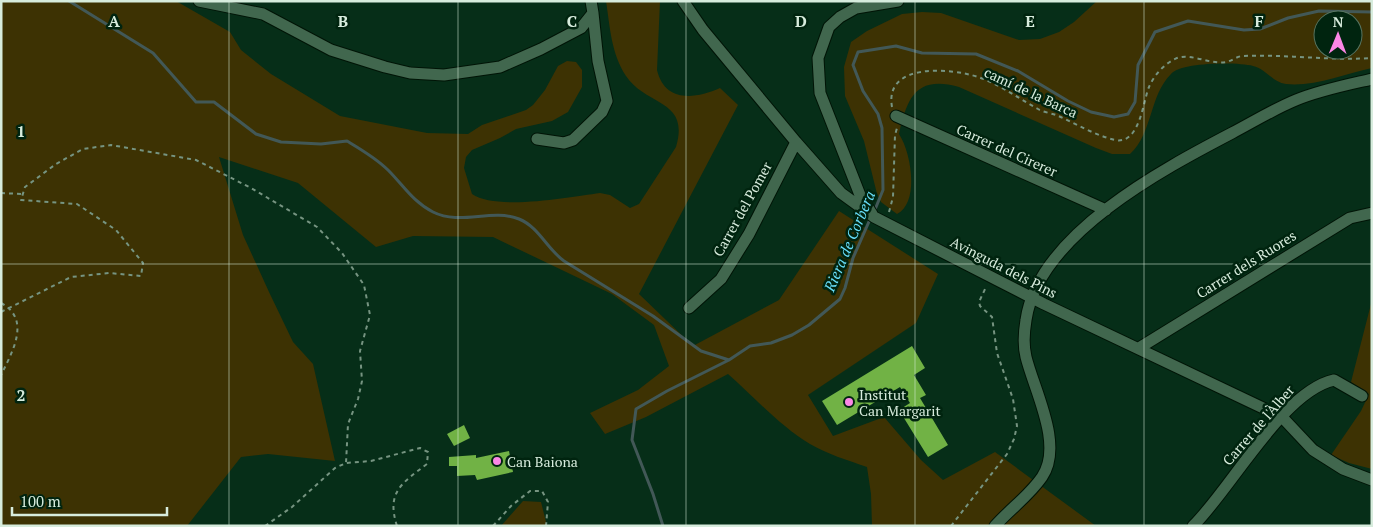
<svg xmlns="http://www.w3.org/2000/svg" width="1373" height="527" viewBox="0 0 1373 527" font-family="'PT Serif',serif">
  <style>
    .green { fill: #3d3203; fill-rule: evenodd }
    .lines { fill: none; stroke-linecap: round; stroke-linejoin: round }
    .stream { stroke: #425857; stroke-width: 3 }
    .building { fill: #71b245 }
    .minor-casing { stroke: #001406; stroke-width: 13 }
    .path { stroke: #769481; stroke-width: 2; stroke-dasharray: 4 4; stroke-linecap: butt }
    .minor { stroke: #41674e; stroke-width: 11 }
    .grid { fill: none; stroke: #d7ecdd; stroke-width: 1; stroke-opacity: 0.55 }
    .poi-dot { fill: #fb87e5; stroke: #00240f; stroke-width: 2 }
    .labels { text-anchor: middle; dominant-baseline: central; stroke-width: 5; stroke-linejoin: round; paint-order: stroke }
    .street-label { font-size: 14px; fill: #d7ecdd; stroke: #00240f }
    .poi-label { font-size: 14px; fill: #d7ecdd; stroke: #00240f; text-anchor: start }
    .water-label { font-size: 15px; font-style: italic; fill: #67ddf8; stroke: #00240f }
    .grid-label { font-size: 16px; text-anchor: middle; font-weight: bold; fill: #d7ecdd; stroke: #00240f; stroke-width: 5; stroke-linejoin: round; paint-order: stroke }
  </style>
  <rect width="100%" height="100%" fill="#062e18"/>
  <!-- green -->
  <path class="green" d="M1,1H176L230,32L241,50L271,74L340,116L427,133L468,134L482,125L526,110L533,105L545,90L558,66L567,61L576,62L582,70V87L568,112L552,121L516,129L500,138L472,150L466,157L464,168L472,194C497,211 570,197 600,193L610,195L630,208L639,204L676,147C690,99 647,107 626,76C611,53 610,27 606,1H660L657,70C665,103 695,99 720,88L738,105L639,294L693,346L779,300L839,211L938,274L916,323L808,395L833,436L884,417L921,460L943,480L995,452L1096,526H872L871,494L867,467C847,460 827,454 810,444C780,426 754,397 728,374L646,417L605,434L590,413L638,390L669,366L654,325L612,294L493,237L413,236L376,247L298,183L219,157L243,235L269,292L293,342L313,364L335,461L268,454L241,457L187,526H1Z
    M1097,1H1372V68C1345,74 1313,87 1286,84C1272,82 1265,68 1253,66C1237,62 1182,62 1171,74C1149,96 1153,133 1130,154H1112L1096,148L959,87C916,75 907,98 899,134C911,152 920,202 897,214L881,202L877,194L864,141L845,96L844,67L851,42L867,31L902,14L922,12L941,13L1019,40L1040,39L1059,32L1074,22ZM1323,20H1353V50H1323Z
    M1372,300V469L1349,463L1331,455L1361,411L1369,394L1351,382Z
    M523,501L541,502L547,526H501Z"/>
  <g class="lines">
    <!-- stream -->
    <path class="stream" d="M69,1L153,53L196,102H214L256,134L281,142L321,144L347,141C362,150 376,158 388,170C403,185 413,202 433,212C461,226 491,208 519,219C539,227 547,249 564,261L653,316L701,351L729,360
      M874,212L883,190L882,128L878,114L863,91L853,65L858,52L896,46L922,53L976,54L1018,71L1068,101L1091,112L1114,117L1128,114L1135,102L1138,65L1155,32L1188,21L1244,30L1260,29L1288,18L1319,11L1372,12
      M663,526L653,494L632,440L636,409L667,391L729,360L750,346L771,343L792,335L809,325L840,299L845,288L853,258L871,217"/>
  </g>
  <!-- building -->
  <path class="building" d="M912,346L925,368L914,375L926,395L920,398L948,445L928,457L899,410L910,403L900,387L837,425L822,401Z
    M464,425L470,438L454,446L447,434Z
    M509,451L513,472L477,480L475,475L457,476V466H449V457L476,455V458Z"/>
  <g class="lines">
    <!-- minor casing -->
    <g class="minor-casing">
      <path id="minor" d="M199,1L263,14L331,50L385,67L410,73L444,75L500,67L541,49L581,28L593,13L591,1
        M683,1L703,30L796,142L841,193L874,217L1044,304L1282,417L1313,450L1343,469L1372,480
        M896,116L1106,210
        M537,139L564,143L573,140L602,112L607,101L598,61L593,13
        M872,214L860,195L820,93L818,58L829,27L840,17L856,8L898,1
        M689,308L721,279L749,234L796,142
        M1139,348L1350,218L1372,213
        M995,526C1010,509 1029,496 1042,477C1064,445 1034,390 1026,357C1023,345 1024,332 1026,320C1038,235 1163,169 1232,133C1253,122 1274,109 1296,100C1320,90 1346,85 1372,79
        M1193,526C1231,489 1283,391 1334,380L1362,396"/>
    </g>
    <!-- path -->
    <path class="path" d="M892,107C884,62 951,68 978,77C999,84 1018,98 1038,109C1043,112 1050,113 1056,115C1075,123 1094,135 1115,140C1140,145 1143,101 1149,87C1154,75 1165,63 1177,58C1192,53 1210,65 1226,62C1232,61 1237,56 1243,56C1286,54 1329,61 1372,58
      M1,193L22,194
      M889,212L893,197L895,135L897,128
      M1,303C31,319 13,351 1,375
      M1,312L71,277L109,273L141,276L143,263L116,230L77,204L21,200L25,187L56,164L83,149L111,145L196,160L251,188L317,227L342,253L364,285L370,315L360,351L362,381L358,399L348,424L346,463
      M265,526L292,507L335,468L346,463L371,461L420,448L428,452L427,464C402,483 386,492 397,526
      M493,526L511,506L530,491H542L548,502L546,526
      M951,526L1007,454L1014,439L1017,426L1013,399L997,353L992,317L980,306L979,302L986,287"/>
    <!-- minor -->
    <use href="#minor" class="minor"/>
  </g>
  <!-- grid -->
  <path class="grid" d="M229,1V526M458,1V526M686,1V526M915,1V526M1144,1V526M1,264H1372"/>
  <!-- markers -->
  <g class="poi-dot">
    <circle cx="849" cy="402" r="5"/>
    <circle cx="497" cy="461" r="5"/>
  </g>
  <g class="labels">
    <!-- street labels -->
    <g class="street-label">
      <text transform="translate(1031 92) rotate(25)">camí de la Barca</text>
      <text transform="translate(1007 150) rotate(24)">Carrer del Cirerer</text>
      <text transform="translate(742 209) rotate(-61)">Carrer del Pomer</text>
      <text transform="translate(1246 264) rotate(-32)">Carrer dels Ruores</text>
      <text transform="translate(1004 267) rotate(27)">Avinguda dels Pins</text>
      <text transform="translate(1258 425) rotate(-49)">Carrer de l'Àlber</text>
    </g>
    <!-- poi labels -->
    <g class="poi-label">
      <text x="859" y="394">Institut<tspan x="859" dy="16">Can Margarit</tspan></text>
      <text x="507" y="461">Can Baiona</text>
    </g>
    <!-- water labels -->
    <g class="water-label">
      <text transform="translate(849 241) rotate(-67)">Riera de Corbera</text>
    </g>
  </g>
  <g class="grid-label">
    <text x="114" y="27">A</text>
    <text x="343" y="27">B</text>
    <text x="572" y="27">C</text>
    <text x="801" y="27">D</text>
    <text x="1030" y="27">E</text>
    <text x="1259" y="27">F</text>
    <text x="21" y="137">1</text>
    <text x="21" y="401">2</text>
  </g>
  <!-- border -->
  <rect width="1373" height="527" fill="none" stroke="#d7ecdd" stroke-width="5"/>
  <!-- north arrow -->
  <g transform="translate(1338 35) rotate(1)"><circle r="24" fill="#00240f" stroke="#567461"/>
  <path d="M0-4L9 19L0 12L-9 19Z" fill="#fb87e5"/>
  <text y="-8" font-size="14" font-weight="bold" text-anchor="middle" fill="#d7ecdd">N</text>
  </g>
  <!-- scale -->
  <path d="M12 507v8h155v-8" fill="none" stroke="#d7ecdd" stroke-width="2.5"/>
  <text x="20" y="507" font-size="15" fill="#d7ecdd" stroke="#00240f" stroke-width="4" paint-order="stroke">100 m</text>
</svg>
